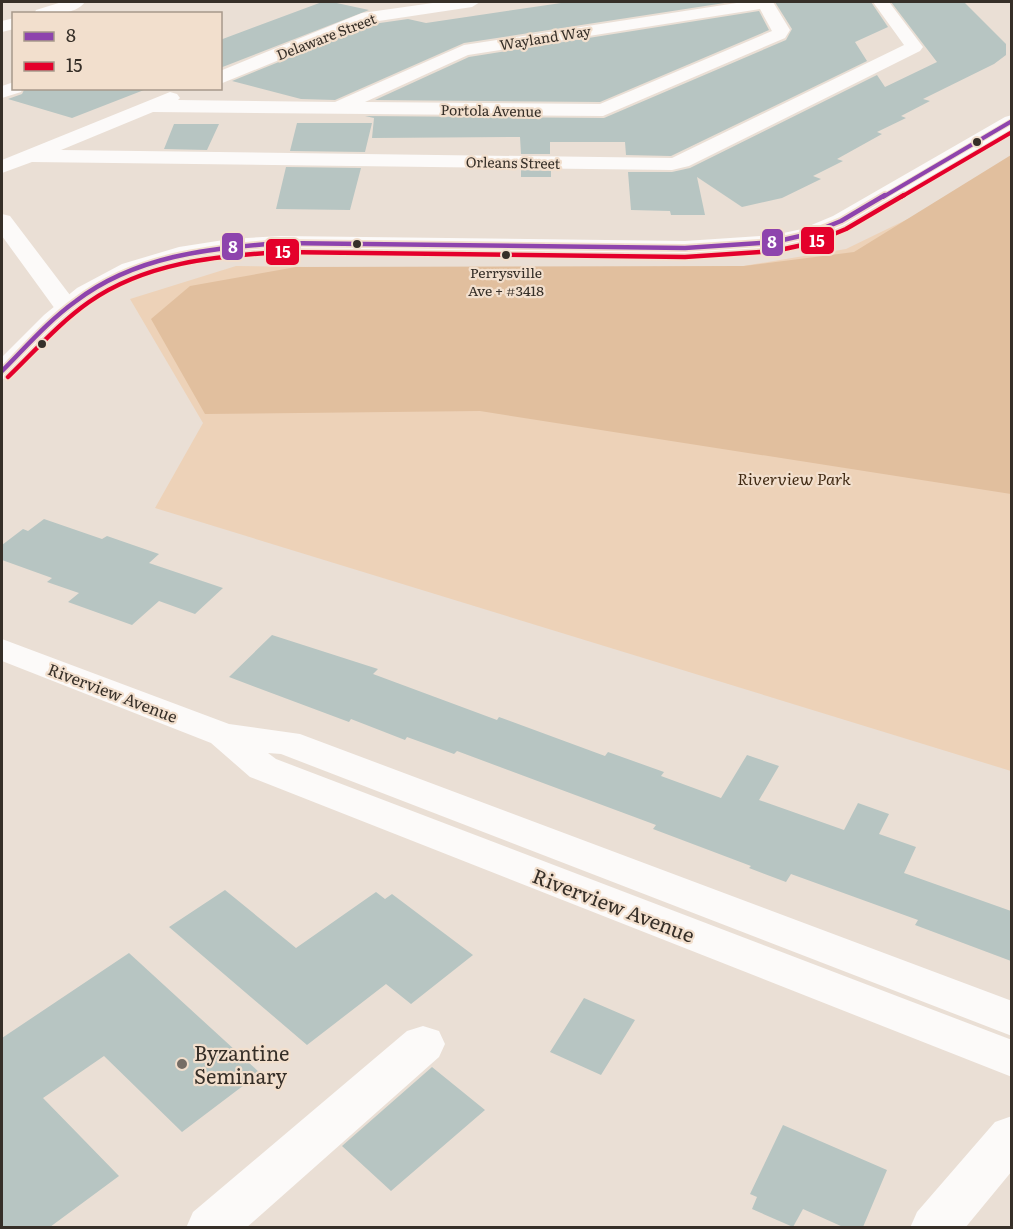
<svg xmlns="http://www.w3.org/2000/svg" width="1013" height="1229" viewBox="0 0 1013 1229" font-family="Literata,serif">
  <style>
    .green { fill: #edd2b8 }
    .forest { fill: #e1bf9e }
    .building { fill: #b7c5c2 }
    .lines { fill: none; stroke-linecap: round; stroke-linejoin: round }
    .minor { fill: #fcfaf9; fill-rule: evenodd }
    .major { fill: #fcfaf9; fill-rule: evenodd }
    .bus-1-far1-casing { stroke: #f2dfcd; stroke-width: 6 }
    .bus-1-casing { stroke: #f2dfcd; stroke-width: 8 }
    .bus-2-far1-casing { stroke: #f2dfcd; stroke-width: 6 }
    .bus-2-casing { stroke: #f2dfcd; stroke-width: 8 }
    .bus-1-far1 { stroke: #8e44ad; stroke-width: 4 }
    .bus-1 { stroke: #8e44ad; stroke-width: 4.5 }
    .bus-2-far1 { stroke: #e4002b; stroke-width: 4 }
    .bus-2 { stroke: #e4002b; stroke-width: 4.5 }
    .bus-dot { fill: #362f28; stroke: #f2dfcd; stroke-width: 2 }
    .poi-dot { fill: #756d65; stroke: #f2dfcd; stroke-width: 2 }
    .labels { text-anchor: middle; dominant-baseline: central; stroke-width: 4.5; stroke-linejoin: round; paint-order: stroke }
    .far-street-label { font-size: 14px; fill: #362f28; stroke: #f2dfcd }
    .bus-label { font-size: 14px; fill: #362f28; stroke: #f2dfcd }
    .park-label { font-size: 16px; font-style: italic; fill: #412a13; stroke: #f2dfcd }
    .street-label { font-size: 16px; fill: #362f28; stroke: #f2dfcd }
    .near-street-label { font-size: 20px; fill: #362f28; stroke: #f2dfcd }
    .near-poi-label { font-size: 20px; fill: #362f28; stroke: #f2dfcd; text-anchor: start }
    .line-badge { stroke: #f2dfcd; stroke-width: 2 }
    .badge-label { font-size: 16px; text-anchor: middle; font-weight: bold; fill: #fff }
  </style>
  <rect width="100%" height="100%" fill="#eadfd5"/>
  <!-- green -->
  <path class="green" d="M1011,169V771L155,508L203,423L130,299L236,266L707,272L846,249Z"/>
  <!-- forest -->
  <path class="forest" d="M1011,155V494L480,411L205,414L151,319L190,286L296,267L744,266L854,252Z"/>
  <!-- building -->
  <path class="building" d="M322,2H332L369,10L220,68V40Z
    M568,2H731L464,43L335,100L301,99L232,81L373,24L408,19L426,23Z
    M775,2H871L888,27L855,42L867,61L671,156L626,155L625,142H550V154H521L520,137L372,138L374,118L365,116L604,118L786,40L792,29Z
    M891,2L965,3L1006,44V55L994,64L923,99L930,101L901,116L906,118L877,132L882,134L837,159L843,161L813,176L821,179L782,198L742,207L697,177L705,215H671L670,211L631,210L628,172H672L690,168L877,75L885,87L937,62Z
    M759,11L769,30L600,102L375,100L469,57Z
    M25,88H143L144,90L72,118L8,99L22,94Z
    M297,123H372L365,152L290,151Z
    M174,124H219L207,150L164,149Z
    M286,167L361,168L350,210L276,209Z
    M521,170L551,171V177H521Z
    M44,519L102,539L107,536L159,554L149,563L223,588L195,614L159,601L132,625L68,602L79,593L47,582L52,578L2,560V545L23,529L28,531Z
    M272,635L378,669L373,674L497,720L499,717L605,756L608,752L664,772L661,776L721,798L747,755L779,766L759,800L844,830L858,803L889,814L879,834L916,847L904,873L1011,911V961L915,925L918,920L791,874L786,882L749,868L751,866L653,829L656,825L457,751L454,754L407,737L405,740L351,719L349,722L229,677Z
    M225,890L296,948L376,892L385,899L392,894L473,955L411,1004L386,984L307,1045L169,927Z
    M129,953L260,1073L182,1132L104,1056L43,1098L119,1176L50,1227H2V1038Z
    M584,998L635,1020L601,1075L550,1052Z
    M432,1067L485,1110L391,1191L342,1146Z
    M783,1125L887,1170L863,1227H843L803,1209L793,1227L752,1209L757,1197L750,1194Z"/>
  <g class="lines">
    <!-- minor -->
    <path class="minor" d="M62,2H85C74,16 50,14 34,14L36,10Z
      M440,2H480L472,7L372,22L220,84V71L362,13Z
      M743,2H773L790,30L785,38L603,116L153,112L61,150L672,158L904,45L873,2H889L923,47L920,51L689,166L672,170L32,162L2,173V160L170,92L177,94L180,98L178,100L335,102L464,45ZM760,9L772,31L600,104L365,102L468,55Z
      M14,18V29L2,32V21Z
      M14,82V88H23L21,92L2,98V86Z
      M2,214L10,216L76,303L79,308L76,313L67,315L58,313L2,236Z
      M2,639L229,724L300,734L1012,1001V1036L281,754L268,753L276,759L1012,1040V1077L250,777L211,743L2,661Z
      M423,1026L439,1031L445,1044L439,1057L246,1228H186L193,1212L407,1031Z
      M1012,1116V1171L965,1228H910L917,1212L995,1122Z"/>
    <!-- major -->
    <path class="major" d="M1012,115V130L849,226L817,239L774,249L685,255L281,250L230,253L180,261L139,274L95,298L62,326L11,377L2,379V357L44,315L77,288L122,264L179,247L230,239L281,236L685,241L774,235L802,229L833,216L1005,117Z"/>
    <!-- bus-1-far1 casing -->
    <g class="bus-1-far1-casing">
      <path id="bus-1-far1" d="M883,197L1012,121"/>
    </g>
    <!-- bus-1 casing -->
    <g class="bus-1-casing">
      <path id="bus-1" d="M2,371C26,347 48,321 76,301C135,256 209,248 281,243L685,248L774,242L809,234L841,221L885,195"/>
    </g>
    <!-- bus-2-far1 casing -->
    <g class="bus-2-far1-casing">
      <path id="bus-2-far1" d="M901,197L1012,132"/>
    </g>
    <!-- bus-2 casing -->
    <g class="bus-2-casing">
      <path id="bus-2" d="M8,377C34,352 59,323 89,302C145,263 214,256 281,252L685,257L775,251L812,243L846,229L904,195"/>
    </g>
    <!-- bus-1-far1 -->
    <use href="#bus-1-far1" class="bus-1-far1"/>
    <!-- bus-1 -->
    <use href="#bus-1" class="bus-1"/>
    <!-- bus-2-far1 -->
    <use href="#bus-2-far1" class="bus-2-far1"/>
    <!-- bus-2 -->
    <use href="#bus-2" class="bus-2"/>
  </g>
  <!-- markers -->
  <g class="bus-dot">
    <circle cx="977" cy="142" r="5"/>
    <circle cx="357" cy="244" r="5"/>
    <circle cx="506" cy="255" r="5"/>
    <circle cx="42" cy="344" r="5"/>
  </g>
  <circle class="poi-dot" cx="182" cy="1064" r="6"/>
  <g class="labels">
    <!-- far-street labels -->
    <g class="far-street-label">
      <text transform="translate(326 36) rotate(-21)">Delaware Street</text>
      <text transform="translate(545 37) rotate(-9)">Wayland Way</text>
      <text transform="translate(491 110) rotate(1)">Portola Avenue</text>
      <text transform="translate(513 162) rotate(1)">Orleans Street</text>
    </g>
    <!-- bus labels -->
    <g class="bus-label">
      <text x="506" y="272">Perrysville<tspan x="506" dy="18">Ave + #3418</tspan></text>
    </g>
    <!-- park labels -->
    <g class="park-label">
      <text x="794" y="478">Riverview Park</text>
    </g>
    <!-- street labels -->
    <g class="street-label">
      <text transform="translate(113 692) rotate(21)">Riverview Avenue</text>
    </g>
    <!-- near-street labels -->
    <g class="near-street-label">
      <text transform="translate(614 904) rotate(21)">Riverview Avenue</text>
    </g>
    <!-- near-poi labels -->
    <g class="near-poi-label">
      <text x="194" y="1052">Byzantine<tspan x="194" dy="23">Seminary</tspan></text>
    </g>
  </g>
  <g class="line-badge">
    <rect x="800" y="226" width="35" height="29" rx="6" fill="#e4002b"/>
    <rect x="761" y="228" width="23" height="29" rx="6" fill="#8e44ad"/>
    <rect x="221" y="232" width="23" height="29" rx="6" fill="#8e44ad"/>
    <rect x="265" y="238" width="35" height="28" rx="6" fill="#e4002b"/>
  </g>
  <g class="badge-label">
    <text x="817" y="247">15</text>
    <text x="772" y="248">8</text>
    <text x="233" y="253">8</text>
    <text x="283" y="258">15</text>
  </g>
  <!-- border -->
  <rect width="1013" height="1229" fill="none" stroke="#362f28" stroke-width="6"/>
  <!-- legend -->
  <rect x="12" y="12" width="210" height="78" fill="#f2dfcd" stroke="#a7998b" stroke-width="1.5"/>
  <rect x="24" y="32" width="30" height="9" fill="#8e44ad" stroke="#a7998b" stroke-width="1.5"/>
  <text x="66" y="42" font-size="18" fill="#362f28">8</text>
  <rect x="24" y="62" width="30" height="9" fill="#e4002b" stroke="#a7998b" stroke-width="1.5"/>
  <text x="66" y="72" font-size="18" fill="#362f28">15</text>
</svg>
